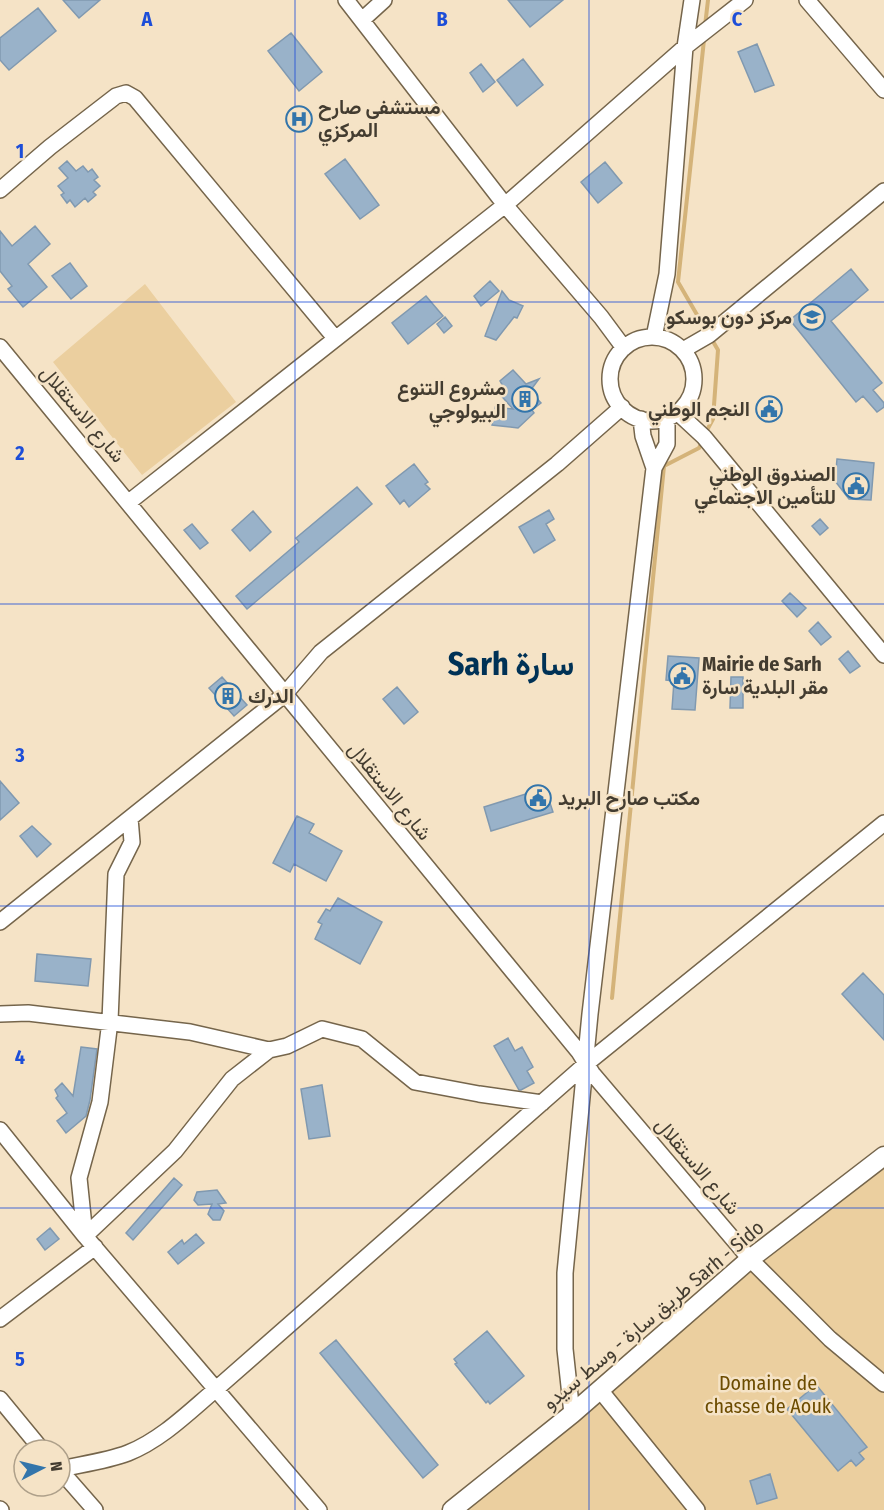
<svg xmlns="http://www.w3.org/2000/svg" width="884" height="1510" viewBox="0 0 884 1510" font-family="'Fira Sans Condensed',Vazirmatn,sans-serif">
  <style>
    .green { fill: #ebcf9f }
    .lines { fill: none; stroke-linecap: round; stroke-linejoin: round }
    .stream { stroke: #d4b379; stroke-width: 4 }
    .building { fill: #99b2c9; stroke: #8099b0; stroke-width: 1.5 }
    .minor-casing { stroke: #75654b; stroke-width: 18 }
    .major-casing { stroke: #75654b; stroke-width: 21 }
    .minor { stroke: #fff; stroke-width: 15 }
    .major { stroke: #fff; stroke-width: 18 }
    .grid { fill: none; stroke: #1d4ed8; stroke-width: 1.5; stroke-opacity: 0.55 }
    .labels { text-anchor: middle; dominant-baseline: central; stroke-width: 5; stroke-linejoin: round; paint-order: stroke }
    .poi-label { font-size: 20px; font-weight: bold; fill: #433c30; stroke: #f5e3c6; text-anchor: start }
    .street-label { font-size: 20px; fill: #433c30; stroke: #f5e3c6 }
    .park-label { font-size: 20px; fill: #6c4c00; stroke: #f5e3c6 }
    .town-label { font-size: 32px; font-weight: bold; fill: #003256; stroke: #f5e3c6 }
    .grid-label { font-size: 20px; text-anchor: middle; font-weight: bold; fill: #1d4ed8; stroke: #f5e3c6; stroke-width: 5; stroke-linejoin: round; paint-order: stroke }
  </style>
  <rect width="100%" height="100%" fill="#f5e3c6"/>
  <!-- green -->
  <path class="green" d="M145,284L236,402L142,475L53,362Z
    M884,1156V1510H452Z"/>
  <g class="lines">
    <!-- stream -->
    <path class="stream" d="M705,26L708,0
      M704,40L678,282L707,332
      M706,432L713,419L718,350L711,338
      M612,998L664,466L699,448L702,442"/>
  </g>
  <!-- building -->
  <path class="building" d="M63,0H100L79,18Z
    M508,0H563L530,27Z
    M38,8L56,31L9,70L0,60V38Z
    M291,33L322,72L299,91L268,51Z
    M757,44L774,85L755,92L738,52Z
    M523,59L543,85L517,106L497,80Z
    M481,64L495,82L483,92L470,73Z
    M345,159L379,205L360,219L325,174Z
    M67,161L76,171L83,166L88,172L92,169L98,177L94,180L100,186L93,192L96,195L88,202L85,198L75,207L70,200L67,203L61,195L64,193L58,186L68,178L59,168Z
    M605,162L622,183L598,203L581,182Z
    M35,226L50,244L28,264L47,287L23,307L8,289L12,286L0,271V231L12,246Z
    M70,263L87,286L71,299L52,276Z
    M851,269L868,290L831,321L882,383L873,390L884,403V407L877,412L863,396L856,402L790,320Z
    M490,281L499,291L481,306L474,296Z
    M502,291L509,300L523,306L517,318L514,317L496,340L485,336Z
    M426,296L443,316L408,344L392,323Z
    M445,317L452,326L444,333L437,324Z
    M513,370L526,384L539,379L530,391L541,403L532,410L534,413L518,428L492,425L495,407L513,409L497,391L503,386L500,381Z
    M837,459L874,463L871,500L849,499L835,481Z
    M414,464L428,482L425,484L430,489L409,507L404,500L400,504L386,486Z
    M357,487L372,504L247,609L236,596L299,542L296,538Z
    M549,510L554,519L546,524L555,540L534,553L519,527Z
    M253,511L271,532L250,551L232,530Z
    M820,519L828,528L820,535L812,526Z
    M192,524L208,543L200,549L184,530Z
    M790,593L806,608L797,617L782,601Z
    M818,622L831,637L821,645L809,631Z
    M848,651L860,666L850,673L839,659Z
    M668,656L699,658L695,710L672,709L674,681L666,680Z
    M222,677L247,705L234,716L209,688Z
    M731,677H743V708H730Z
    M397,687L418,712L404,724L383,699Z
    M0,781L19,803L0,820Z
    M545,788L553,812L491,831L484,807Z
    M297,816L314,824L309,833L342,851L326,881L294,864L290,872L273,863Z
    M32,826L51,844L37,857L20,836Z
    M338,898L382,922L360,964L315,939L322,924L318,922L326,909L330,911Z
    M37,954L91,959L88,986L35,981Z
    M863,973L884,995V1040L842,994Z
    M508,1038L515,1051L522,1047L533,1067L527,1071L534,1083L521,1090H519L494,1046Z
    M81,1047L97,1049L90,1100L86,1116L66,1133L57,1121L67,1113L56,1098L58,1096L55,1090L62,1083L73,1096Z
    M322,1085L330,1136L309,1139L301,1089Z
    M174,1178L182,1185L133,1240L126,1233Z
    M217,1190L226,1203L218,1204L224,1211L220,1220H213L208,1214L212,1204L198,1205L194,1200L197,1192Z
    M50,1228L59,1239L45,1250L37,1239Z
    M196,1234L204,1243L178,1264L168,1252L182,1240L184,1244Z
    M487,1331L524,1376L490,1404L488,1401L486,1403L455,1364L457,1363L454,1359Z
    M336,1340L438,1465L423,1478L320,1353Z
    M818,1387L867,1447L859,1453L864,1459L856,1466L851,1460L838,1471L787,1409L810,1390L812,1392Z
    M770,1474L777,1498L757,1504L750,1481Z"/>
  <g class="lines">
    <!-- minor casing -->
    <g class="minor-casing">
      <path id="minor" d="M346,0L505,205L601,317L624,348
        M807,0L884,90
        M362,20L384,0
        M0,190L50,147L116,96L126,93L135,98L335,338
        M654,337L667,274L685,47L692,0
        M610 379a42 42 0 1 1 84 0a42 42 0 1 1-84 0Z
        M0,347L579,1052L592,1073L750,1259L830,1339L884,1384
        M683,350L709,335L884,191
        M677,412L704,437L884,655
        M641,419L643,436L654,468
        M129,502L505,205L685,47L745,0
        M0,922L284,695L321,652L557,464L622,407
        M0,1014L28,1013L190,1032L269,1050
        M0,1130L85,1236L319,1510
        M85,1236L175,1151L232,1079L269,1050L287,1046L322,1029L362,1039L415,1082L479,1094L542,1103
        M85,1236L79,1178L100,1102L110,1021L116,874L132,842L130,818
        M0,1319L95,1247
        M600,1390L697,1510
        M0,1399L42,1450
        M572,1414L565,1349V1273L590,1014L654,468L667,444V418
        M60,1469C83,1464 107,1461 128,1453C161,1440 189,1412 215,1390L586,1064L884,823
        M60,1470L95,1510
        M0,1509L1,1510"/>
    </g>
    <!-- major casing -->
    <g class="major-casing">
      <path id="major" d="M452,1510L572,1414L750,1259L884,1156"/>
    </g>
    <!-- minor -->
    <use href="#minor" class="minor"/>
    <!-- major -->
    <use href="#major" class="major"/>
  </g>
  <!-- grid -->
  <path class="grid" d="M295,0V1510M589,0V1510M0,302H884M0,604H884M0,906H884M0,1208H884"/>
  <!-- icons -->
  <defs>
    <g id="hospital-ring" transform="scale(1.35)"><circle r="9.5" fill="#f5e3c6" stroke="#3375ab" stroke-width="1.5"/><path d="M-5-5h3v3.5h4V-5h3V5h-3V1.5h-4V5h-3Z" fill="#3375ab"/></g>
    <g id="school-ring" transform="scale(1.35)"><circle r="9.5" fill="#f5e3c6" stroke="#3375ab" stroke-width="1.5"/><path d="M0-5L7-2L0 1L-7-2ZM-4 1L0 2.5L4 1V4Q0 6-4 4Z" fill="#3375ab"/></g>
    <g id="building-ring" transform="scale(1.35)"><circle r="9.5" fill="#f5e3c6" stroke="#3375ab" stroke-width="1.5"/><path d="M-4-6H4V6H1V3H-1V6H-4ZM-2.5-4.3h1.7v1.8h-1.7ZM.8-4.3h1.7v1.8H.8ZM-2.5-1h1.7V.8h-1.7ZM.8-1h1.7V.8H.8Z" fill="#3375ab"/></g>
    <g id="civic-ring" transform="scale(1.35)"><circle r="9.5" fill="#f5e3c6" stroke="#3375ab" stroke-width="1.5"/><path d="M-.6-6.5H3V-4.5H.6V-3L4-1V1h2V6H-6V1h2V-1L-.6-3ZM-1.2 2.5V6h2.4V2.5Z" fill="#3375ab"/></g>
  </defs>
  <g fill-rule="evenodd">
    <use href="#hospital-ring" x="299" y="119"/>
    <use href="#school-ring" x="812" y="317"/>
    <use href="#building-ring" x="525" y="399"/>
    <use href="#civic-ring" x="769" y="409"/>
    <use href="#civic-ring" x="856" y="486"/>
    <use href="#civic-ring" x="682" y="676"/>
    <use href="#building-ring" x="228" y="696"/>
    <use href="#civic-ring" x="538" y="798"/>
  </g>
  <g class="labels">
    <!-- poi labels -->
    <g class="poi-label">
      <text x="318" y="107">مستشفى صارح<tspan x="318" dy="23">المركزي</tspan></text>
      <text x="792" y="317" text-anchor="end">مركز دون بوسكو</text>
      <text x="506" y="388" text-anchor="end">مشروع التنوع<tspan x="506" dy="23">البيولوجي</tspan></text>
      <text x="750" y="409" text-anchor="end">النجم الوطني</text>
      <text x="836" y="474" text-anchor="end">الصندوق الوطني<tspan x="836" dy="23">للتأمين الاجتماعي</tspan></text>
      <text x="702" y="664">Mairie de Sarh<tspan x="702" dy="23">مقر البلدية سارة</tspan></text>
      <text x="248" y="696">الدرك</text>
      <text x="558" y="798">مكتب صارح البريد</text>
    </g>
    <!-- street labels -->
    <g class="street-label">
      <text transform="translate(83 414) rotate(50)">شارع الاستقلال</text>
      <text transform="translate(390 791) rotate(51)">شارع الاستقلال</text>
      <text transform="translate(698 1166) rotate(50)">شارع الاستقلال</text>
      <text transform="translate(653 1315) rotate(-40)">طريق سارة - وسط سيدو Sarh - Sido</text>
    </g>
    <!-- park labels -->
    <g class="park-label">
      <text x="768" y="1383">Domaine de<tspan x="768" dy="23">chasse de Aouk</tspan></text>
    </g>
    <!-- town labels -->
    <g class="town-label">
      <text x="511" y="664">Sarh سارة</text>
    </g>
  </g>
  <g class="grid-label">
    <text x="147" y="26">A</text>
    <text x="442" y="26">B</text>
    <text x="737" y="26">C</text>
    <text x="20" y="158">1</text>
    <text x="20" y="460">2</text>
    <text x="20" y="762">3</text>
    <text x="20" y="1064">4</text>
    <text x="20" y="1366">5</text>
  </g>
  <!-- north arrow -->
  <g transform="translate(42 1468) rotate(83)"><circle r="28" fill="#f5e3c6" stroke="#aea08a" stroke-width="1.5"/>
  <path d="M0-4.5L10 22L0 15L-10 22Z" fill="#3375ab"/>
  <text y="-9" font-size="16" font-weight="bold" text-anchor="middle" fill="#433c30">N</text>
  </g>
</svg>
